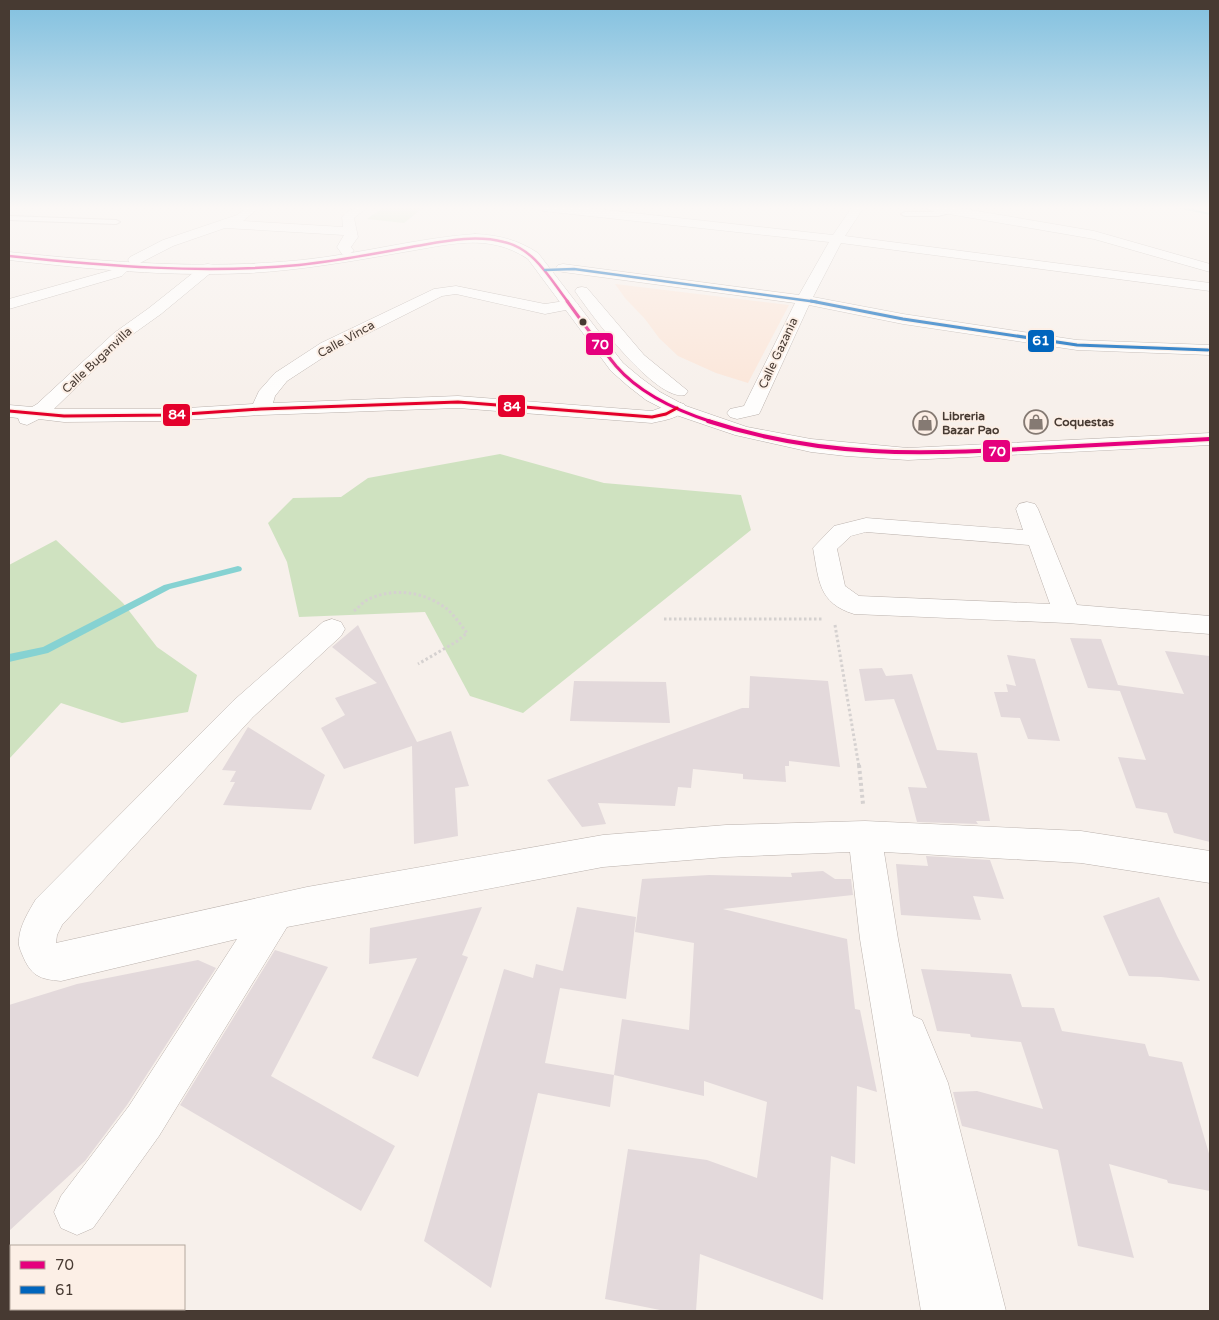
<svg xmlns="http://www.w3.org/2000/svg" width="1219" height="1320" viewBox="0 0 1219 1320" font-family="'Varela Round',sans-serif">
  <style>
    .built { fill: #fbe6d9 }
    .green { fill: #cfe2c0 }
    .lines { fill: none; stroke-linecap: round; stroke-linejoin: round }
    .stream { fill: #86d2d2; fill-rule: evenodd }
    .building { fill: #e3d9db }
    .lane-casing { stroke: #bbb2ad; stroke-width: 2 }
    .street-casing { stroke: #bbb2ad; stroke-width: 1 }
    .primary-casing { stroke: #bbb2ad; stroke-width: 1 }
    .path-far1 { stroke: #d5d1d0; stroke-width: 3; stroke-dasharray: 2.5 2.5; stroke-linecap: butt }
    .path { stroke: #d5d1d0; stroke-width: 4; stroke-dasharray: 3 3; stroke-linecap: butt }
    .lane { fill: #fefdfc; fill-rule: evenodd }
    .street { fill: #fefdfc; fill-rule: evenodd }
    .primary { fill: #fefdfc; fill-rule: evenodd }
    .bus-1-far2-casing { stroke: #fcefe6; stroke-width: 4.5 }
    .bus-1-far1-casing { stroke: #fcefe6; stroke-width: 5.5 }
    .bus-1-casing { stroke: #fcefe6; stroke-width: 7 }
    .bus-2-far1-casing { stroke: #fcefe6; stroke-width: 4.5 }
    .bus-2-casing { stroke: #fcefe6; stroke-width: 5.5 }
    .bus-3-casing { stroke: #fcefe6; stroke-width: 5.5 }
    .bus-1-far2 { stroke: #e5007d; stroke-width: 2.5 }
    .bus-1-far1 { stroke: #e5007d; stroke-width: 3 }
    .bus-1 { stroke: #e5007d; stroke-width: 4 }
    .bus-2-far1 { stroke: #0065bd; stroke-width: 2.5 }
    .bus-2 { stroke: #0065bd; stroke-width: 3 }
    .bus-3 { stroke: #e4002b; stroke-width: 3 }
    .bus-dot { fill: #473a32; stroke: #fcefe6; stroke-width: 2 }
    .labels { text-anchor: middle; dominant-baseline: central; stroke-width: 4; stroke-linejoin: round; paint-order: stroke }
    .far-street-label { font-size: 12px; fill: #473a32; stroke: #fcefe6 }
    .far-poi-label { font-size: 12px; font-weight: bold; fill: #473a32; stroke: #fcefe6; text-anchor: start }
    .line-badge { stroke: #fcefe6; stroke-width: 2 }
    .badge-label { font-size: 14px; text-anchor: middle; font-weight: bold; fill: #fff }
  </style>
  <rect width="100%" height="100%" fill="#f7f0eb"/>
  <!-- built -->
  <path class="built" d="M615,284L789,305L748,383L716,373L678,356L659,338L645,319L625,298Z"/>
  <!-- green -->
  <path class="green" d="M384,207H424L404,223L367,219Z
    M500,454L604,483L741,495L751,530L523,713L470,696L425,612L299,617L287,562L268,523L293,498L341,497L368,478Z
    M56,540L123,603L157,647L197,675L188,712L122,723L61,703L9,759V565Z"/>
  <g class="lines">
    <!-- stream -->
    <path class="stream" d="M1173,207H1183L1210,213V215Z
      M238,566L241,567L242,569L241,571L170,589L48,653L9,662V654L43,647L164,585Z"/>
  </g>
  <!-- building -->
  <path class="building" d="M358,625L417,742L451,731L469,786L455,788L458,836L414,844L412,746L344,769L321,728L345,715L335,698L377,683L332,647Z
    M1070,638L1101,639L1118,685L1184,694L1165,651L1210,656V842L1174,833L1167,813L1136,808L1118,757L1146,760L1120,691L1088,688Z
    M1007,655L1035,659L1060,741L1028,739L1020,718L1001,717L994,692H1008L1006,684L1016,686Z
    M882,668L886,676L912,674L937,750L977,753L990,821H976L978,824L917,822L908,787L927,788L894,699L865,701L859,669Z
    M750,676L828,681L840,767L789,761V766H785L786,782L743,779V774L693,769L691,788L678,787L675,806L598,803L606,824L582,827L547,780L742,708H749Z
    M574,681L666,682L670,723L570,721Z
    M248,727L325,775L311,810L223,805L235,782H230L236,771L222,770Z
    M926,856L990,860L1004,899L973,896L981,920L901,915L896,864L928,866Z
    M823,871L835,879H851L853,895L723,909L847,939L855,1009L860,1010L877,1092L857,1086L855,1164L831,1156L823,1300L700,1254L696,1311H665L605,1299L628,1149L707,1160L757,1178L767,1102L704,1081V1096L614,1075L622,1019L689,1030L694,943L635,932L642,879L709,875L792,877L791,873Z
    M1159,897L1177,936L1200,981L1161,977L1129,976L1103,916Z
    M482,907L462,955L468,957L418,1077L372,1058L417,958L369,964L370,928Z
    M577,907L636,917L626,999L560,988L545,1063L614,1075L610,1107L538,1093L491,1288L424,1241L504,969L533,978L536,964L563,971Z
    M275,950L328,967L271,1076L395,1146L361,1211L180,1105Z
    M198,960L216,968L127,1105L85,1161L9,1231V1005L77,984Z
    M921,969L1011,974L1022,1007L1054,1008L1062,1031L1145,1044L1149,1056L1182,1062L1210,1157V1191L1168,1183L1167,1180L1109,1164L1134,1258L1078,1246L1058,1150L962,1126L953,1092L977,1091L1043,1109L1021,1042L971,1037L970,1034L937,1031Z"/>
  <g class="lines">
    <!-- lane casing -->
    <g class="lane-casing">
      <path id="lane" d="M947,209L951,211L950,213L938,216H905L901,214L905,212H937Z
        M9,216L116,220L120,222L116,224L9,220Z"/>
    </g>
    <!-- street casing -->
    <g class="street-casing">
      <path id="street" d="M242,207H254L255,211L243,221L343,227L342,217C349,208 357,207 368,207L354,218L358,237L351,247L354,251L347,255L342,254L337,247L344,235L225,228L173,246L140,263H130L128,260L130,257L163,240L237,215L243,210Z
        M537,207H579L833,235L852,207H864L845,236L1210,283V291L841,243L813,297L903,314L1077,340L1210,345V355L1077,350L903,324L809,305L761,410L759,414L737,419L730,417L727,413L730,409L744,406L795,303L563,272L558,271L556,268L558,265L563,264L799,295L829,242L543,211Z
        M925,207H954L1094,231L1210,264V272L1094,239L931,211Z
        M124,263L129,264L131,267L122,276L9,309V299L112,270Z
        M208,264L213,265L215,268L213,271L161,314L126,339L54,409H171L253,404L259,391L275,373L321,343L434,289L456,286L545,304L571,300L576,302L579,305L576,308L545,314L456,294L442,296L333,351L287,381L275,396L273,403L458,396L652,411L677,402L684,404L686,408C679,419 664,420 652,423L458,408L261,415L171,421L64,422L39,419L27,425L20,423L18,418L9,417V405L32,407L37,404L114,333L149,308L203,265Z
        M1027,502L1035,504L1038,509L1077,605L1210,616V634L1067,623L854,614C818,603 819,580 813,548L834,526L866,518L1023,530L1016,509L1019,504ZM866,532L1029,545L1050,604L859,596L845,586L837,549L851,536Z
        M332,619L341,622L345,629L341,636L253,717L62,925L57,935L56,943L307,887L603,835L726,825L865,821L1081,831L1210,851V883L1081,863L884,852L898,939L913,1016L922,1020L948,1083L1006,1311H921L860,939L850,852L726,857L603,867L287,927L159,1136L93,1228L77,1235L61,1228L54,1212L61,1196L129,1106L237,939L61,981C39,979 31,976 22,954C20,949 18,945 19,939C20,925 29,911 36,899L233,701L323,622Z"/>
    </g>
    <!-- primary casing -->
    <g class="primary-casing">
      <path id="primary" d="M475,234C499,235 518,240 538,253L623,363L641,378L660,392L686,406L747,427L811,439L908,448L1210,433V445L908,460L846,456L811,452L735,435L673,414L646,400L628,386L611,371L528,259C488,232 448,245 404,252C353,261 302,270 250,273C170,277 89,269 9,260V252C106,262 204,270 302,260C360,254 417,238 475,234Z
        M582,287L587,288L644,355L688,391L685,395C656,402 591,315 575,291L577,288Z"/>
    </g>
    <!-- path-far1 -->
    <path class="path-far1" d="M354,611C359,607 364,601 369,599C395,587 425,592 447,609C454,615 461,625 467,633L456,642L418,664
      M664,619H824
      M835,625L859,767"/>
    <!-- path -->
    <path class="path" d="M859,765L863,804"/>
    <!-- lane -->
    <use href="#lane" class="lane"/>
    <!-- street -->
    <use href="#street" class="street"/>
    <!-- primary -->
    <use href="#primary" class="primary"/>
    <!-- bus-1-far2 casing -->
    <g class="bus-1-far2-casing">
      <path id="bus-1-far2" d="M9,256C106,266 202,274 299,265C336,261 374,254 411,247C441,242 473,234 504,242C535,249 550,279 568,302"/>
    </g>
    <!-- bus-1-far1 casing -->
    <g class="bus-1-far1-casing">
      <path id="bus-1-far1" d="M567,301C583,323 599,345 616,366C640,394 678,411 712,422"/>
    </g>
    <!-- bus-1 casing -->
    <g class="bus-1-casing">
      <path id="bus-1" d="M708,421C821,458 923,455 1039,448C1096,445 1153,442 1210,439"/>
    </g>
    <!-- bus-2-far1 casing -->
    <g class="bus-2-far1-casing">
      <path id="bus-2-far1" d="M545,270L574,269L817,302"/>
    </g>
    <!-- bus-2 casing -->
    <g class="bus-2-casing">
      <path id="bus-2" d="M811,301L903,319L1077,345L1208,350"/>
    </g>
    <!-- bus-3 casing -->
    <g class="bus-3-casing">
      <path id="bus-3" d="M9,411L64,416L171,415L261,409L458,402L652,417L666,414L677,408"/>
    </g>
    <!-- bus-1-far2 -->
    <use href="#bus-1-far2" class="bus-1-far2"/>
    <!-- bus-1-far1 -->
    <use href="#bus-1-far1" class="bus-1-far1"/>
    <!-- bus-1 -->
    <use href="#bus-1" class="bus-1"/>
    <!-- bus-2-far1 -->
    <use href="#bus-2-far1" class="bus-2-far1"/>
    <!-- bus-2 -->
    <use href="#bus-2" class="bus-2"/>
    <!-- bus-3 -->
    <use href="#bus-3" class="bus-3"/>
  </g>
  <!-- sky -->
  <linearGradient id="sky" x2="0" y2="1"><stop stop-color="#81c0df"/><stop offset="0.53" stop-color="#fbf8f6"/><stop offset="1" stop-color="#fbf8f6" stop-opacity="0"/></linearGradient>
  <rect width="1219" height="392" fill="url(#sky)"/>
  <!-- icons -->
  <defs>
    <g id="shop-ring" transform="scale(1.25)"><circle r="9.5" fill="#fcefe6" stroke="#857a73" stroke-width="1.5"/><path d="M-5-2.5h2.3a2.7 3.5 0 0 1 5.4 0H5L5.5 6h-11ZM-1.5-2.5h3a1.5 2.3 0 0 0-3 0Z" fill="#857a73"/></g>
  </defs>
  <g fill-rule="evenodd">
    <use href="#shop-ring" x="1036" y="422"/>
    <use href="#shop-ring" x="925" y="423"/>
  </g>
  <!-- markers -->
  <circle class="bus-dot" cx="583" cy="322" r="4.5"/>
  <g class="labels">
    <!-- far-street labels -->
    <g class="far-street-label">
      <text transform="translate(346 339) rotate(-29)">Calle Vinca</text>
      <text transform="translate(778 353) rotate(-65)">Calle Gazania</text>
      <text transform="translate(97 360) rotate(-43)">Calle Buganvilla</text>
    </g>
    <!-- far-poi labels -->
    <g class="far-poi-label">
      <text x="942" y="416">Libreria<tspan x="942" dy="14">Bazar Pao</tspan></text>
      <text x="1054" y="422">Coquestas</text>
    </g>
  </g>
  <g class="line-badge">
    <rect x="1027" y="329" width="28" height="24" rx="5" fill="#0065bd"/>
    <rect x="585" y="332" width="29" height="24" rx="5" fill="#e5007d"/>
    <rect x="497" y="394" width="29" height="24" rx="5" fill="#e4002b"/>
    <rect x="162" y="403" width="29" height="24" rx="5" fill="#e4002b"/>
    <rect x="982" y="439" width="29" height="24" rx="5" fill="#e5007d"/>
  </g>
  <g class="badge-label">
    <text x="1041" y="345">61</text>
    <text x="600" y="349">70</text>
    <text x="512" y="411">84</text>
    <text x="177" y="419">84</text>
    <text x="997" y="456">70</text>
  </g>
  <!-- border -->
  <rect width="1219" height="1320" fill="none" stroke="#473a32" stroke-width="20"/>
  <!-- legend -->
  <rect x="10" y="1245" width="175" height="65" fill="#fcefe6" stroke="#b4a79e"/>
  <rect x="20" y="1261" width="25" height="8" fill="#e5007d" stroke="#b4a79e"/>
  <text x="55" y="1270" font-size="15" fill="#473a32">70</text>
  <rect x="20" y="1286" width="25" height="8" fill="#0065bd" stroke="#b4a79e"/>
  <text x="55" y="1295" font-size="15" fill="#473a32">61</text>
</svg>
